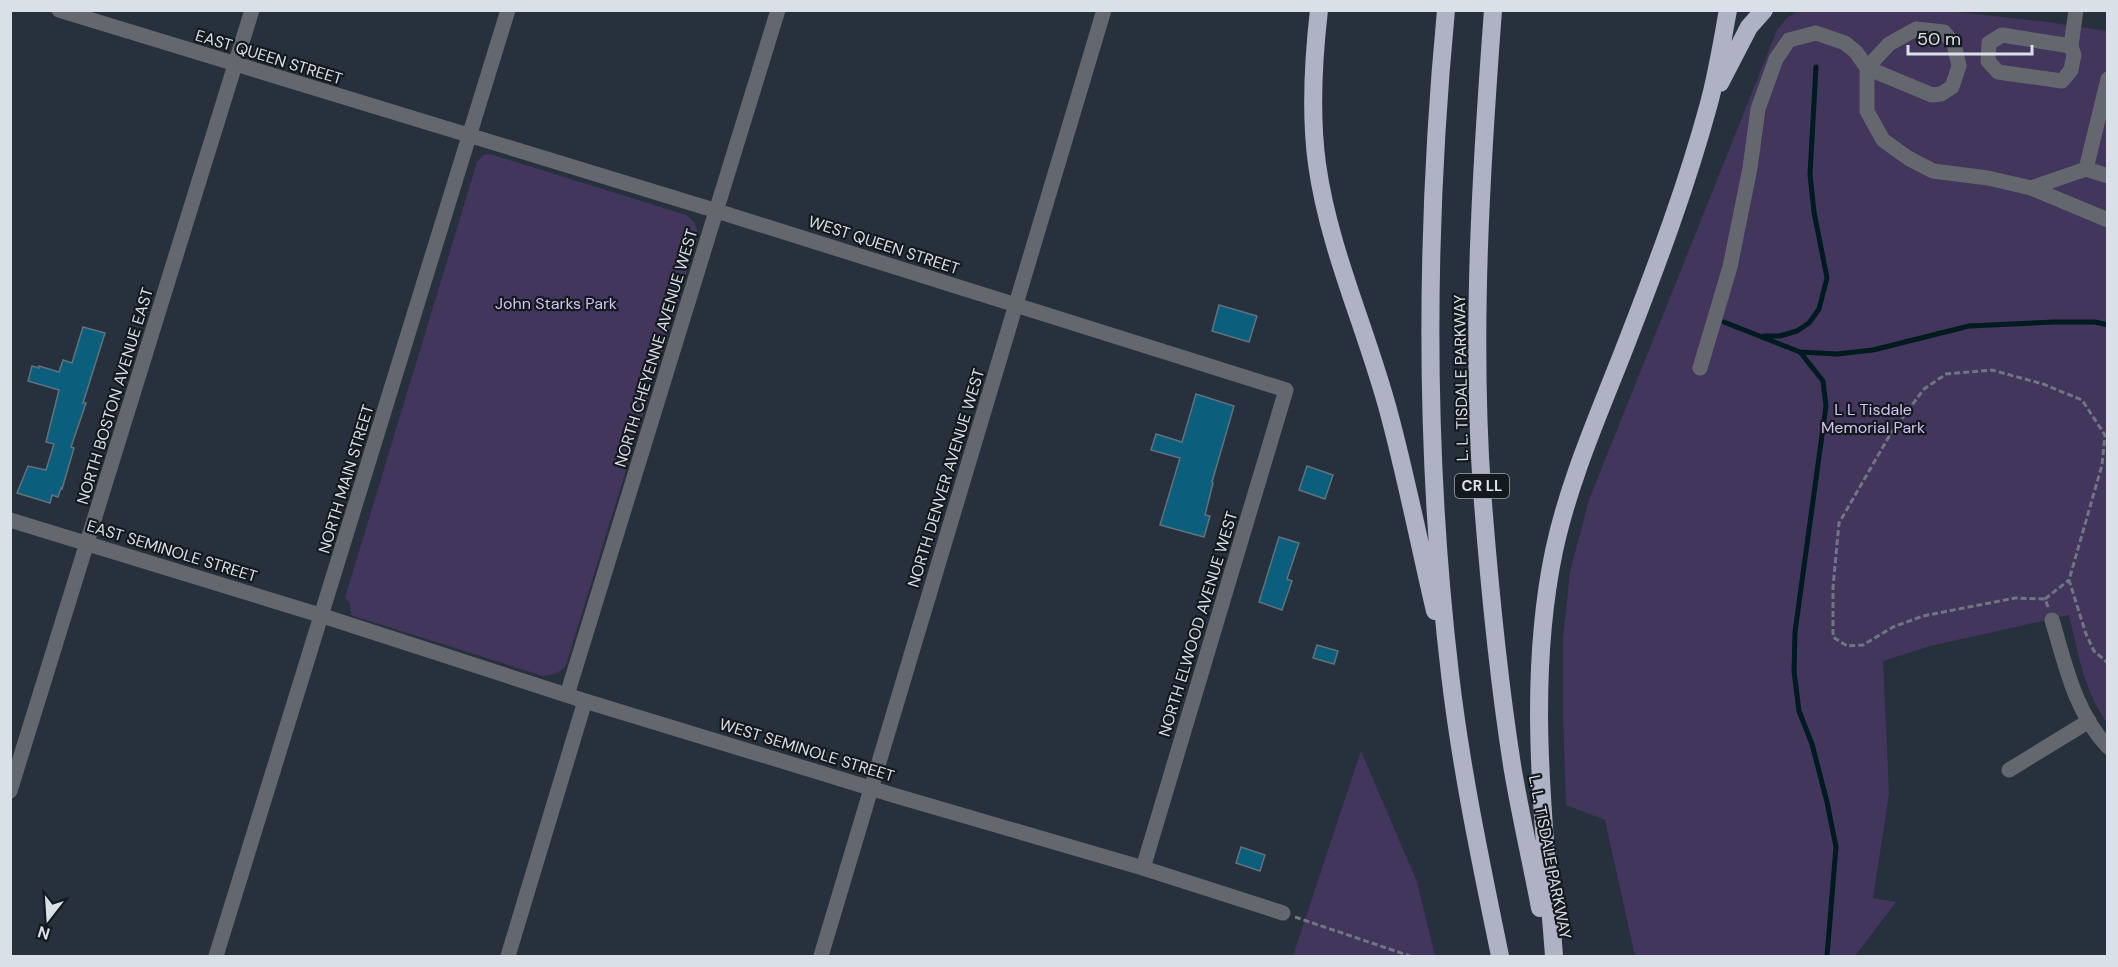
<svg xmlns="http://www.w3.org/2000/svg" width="2118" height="967" viewBox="0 0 2118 967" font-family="'DM Sans',sans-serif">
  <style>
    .green { fill: #42365c }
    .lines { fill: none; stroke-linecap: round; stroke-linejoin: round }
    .stream { stroke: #001b1f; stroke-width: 5 }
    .building { fill: #0b5f7d; stroke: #60727c; stroke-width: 1.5 }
    .path { stroke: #6e7781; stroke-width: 3; stroke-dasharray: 6 3; stroke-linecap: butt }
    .minor { stroke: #65676f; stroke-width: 15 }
    .highway { stroke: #aeb2c4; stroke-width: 18 }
    .labels { text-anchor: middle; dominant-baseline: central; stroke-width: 4.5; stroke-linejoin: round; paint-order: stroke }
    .shield { fill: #14191e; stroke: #9fa4ab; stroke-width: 1.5 }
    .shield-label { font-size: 15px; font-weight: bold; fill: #dae0e8 }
    .street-label { font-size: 16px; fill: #dae0e8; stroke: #14191e }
    .park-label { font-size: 16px; fill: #d1c3f4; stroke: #14191e }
  </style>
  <rect width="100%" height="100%" fill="#27313d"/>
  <!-- green -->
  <path class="green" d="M1939,10L2047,22L2107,31V723C2084,690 2078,653 2069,615L1930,646L1883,661L1889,794L1873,898L1896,902L1855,956H1635L1605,820L1566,805L1563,712V640L1570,572L1589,500L1777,30L1788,17L1799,11Z
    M490,154L686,215C694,221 697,226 698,235L566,665C560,673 553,675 543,676L351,615L350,603L345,598L477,162L483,155Z
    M1361,751L1417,882L1435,956H1293Z"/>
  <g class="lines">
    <!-- stream -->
    <path class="stream" d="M1724,322L1800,352L1837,354L1873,350L1969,326L2054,322H2095L2108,325
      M1764,336H1780L1797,331L1809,323L1819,309L1827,278L1814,212L1810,174L1816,67
      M1800,352L1823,381L1826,406L1795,632L1794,671L1799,711L1812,744L1827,802L1836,847L1827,956"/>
  </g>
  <!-- building -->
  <path class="building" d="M1219,305L1257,316L1249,342L1212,331Z
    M83,327L105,333L83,403H86L71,447L74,448L62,489L61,488L58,497L52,495L50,503L17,493L28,466L46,470L54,444L46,442L59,390L28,381L32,366L39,368V366L59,372L63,360L72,363Z
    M1196,394L1234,406L1212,482L1213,483L1205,515L1210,516L1204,537L1160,525L1180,458L1151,450L1156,434L1182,442Z
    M1307,466L1333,475L1325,499L1299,490Z
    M1279,537L1299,543L1287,579L1292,581L1282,610L1259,602Z
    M1317,645L1338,651L1334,664L1313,658Z
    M1241,847L1265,855L1260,871L1236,863Z"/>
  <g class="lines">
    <!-- path -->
    <path class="path" d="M2045,599L2069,580
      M2048,607L2045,599L2015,598L1923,616L1893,627L1863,645L1847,646L1833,637V587L1839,523L1891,433L1924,389L1946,374L1992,370L2043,384L2082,400L2105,435L2102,465L2069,580L2086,634L2094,651L2108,663
      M1295,917L1410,956"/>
    <!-- minor -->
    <path class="minor" d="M59,10L717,211L1286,390L1143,868
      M1916,29L1944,32L1954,44L1959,66L1952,87L1941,94L1932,95L1867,68L1889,44Z
      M2071,46L2002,35L1989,43L1988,61L1998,72L2062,81L2071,70L2074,55L2071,46L2076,10
      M2086,169L2108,79
      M2031,188L2086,169L2108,176
      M1700,368L1730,267L1750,168L1758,109L1776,59L1789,40L1816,33L1845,43L1856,52L1867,68V111L1883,140L1908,158L1933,171L1988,178L2031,188L2108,220
      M10,520L323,616L585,701L893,795L1143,868L1283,913
      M2052,620C2065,663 2075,713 2108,747
      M567,695L778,10
      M2009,770L2089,721
      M10,791L252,10
      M216,956L508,10
      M508,956L585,701
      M821,956L1104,10"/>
    <!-- highway -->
    <path class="highway" d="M1319,10C1313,62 1310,113 1317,164C1329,251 1368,332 1390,417C1407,481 1420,547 1435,611
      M1446,10C1425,231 1424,453 1450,674C1461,769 1481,863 1500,956
      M1493,10C1481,170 1471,331 1482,490C1489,582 1498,675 1512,765C1520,813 1531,860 1540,908
      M1720,83L1749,27L1764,10
      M1554,956C1544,822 1526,685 1554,551C1570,476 1603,405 1630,334C1659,259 1687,184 1708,107C1717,75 1722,42 1728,10"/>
  </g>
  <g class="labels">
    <!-- shield labels -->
    <rect class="shield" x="1455" y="474" width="54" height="24" rx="4.5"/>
    <g class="shield-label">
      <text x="1482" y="486">CR LL</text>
    </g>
    <!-- street labels -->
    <g class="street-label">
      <text transform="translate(269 57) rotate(17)">EAST QUEEN STREET</text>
      <text transform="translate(884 245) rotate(18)">WEST QUEEN STREET</text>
      <text transform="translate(656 348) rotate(-73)">NORTH CHEYENNE AVENUE WEST</text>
      <text transform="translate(1461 378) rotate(-91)">L. L. TISDALE PARKWAY</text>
      <text transform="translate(115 396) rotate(-73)">NORTH BOSTON AVENUE EAST</text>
      <text transform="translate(946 478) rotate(-73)">NORTH DENVER AVENUE WEST</text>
      <text transform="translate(346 479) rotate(-73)">NORTH MAIN STREET</text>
      <text transform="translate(172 551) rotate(17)">EAST SEMINOLE STREET</text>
      <text transform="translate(1198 624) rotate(-73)">NORTH ELWOOD AVENUE WEST</text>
      <text transform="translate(807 750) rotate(17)">WEST SEMINOLE STREET</text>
      <text transform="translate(1550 857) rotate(79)">L. L. TISDALE PARKWAY</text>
    </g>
    <!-- park labels -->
    <g class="park-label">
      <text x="556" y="303">John Starks Park</text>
      <text x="1873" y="409">L L Tisdale<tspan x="1873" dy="18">Memorial Park</tspan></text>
    </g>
  </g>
  <!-- border -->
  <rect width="2118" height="967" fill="none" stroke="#dae0e8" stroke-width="24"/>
  <!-- north arrow -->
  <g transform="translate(48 919) rotate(197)" stroke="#14191e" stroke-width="4.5" paint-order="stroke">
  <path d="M0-4.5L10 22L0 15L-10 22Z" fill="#dae0e8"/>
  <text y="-9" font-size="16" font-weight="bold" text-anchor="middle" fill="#dae0e8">N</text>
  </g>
  <!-- scale -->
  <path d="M1908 45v9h124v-9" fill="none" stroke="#dae0e8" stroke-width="3"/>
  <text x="1917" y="45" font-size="18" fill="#dae0e8" stroke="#14191e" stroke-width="4.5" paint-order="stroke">50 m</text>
</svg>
